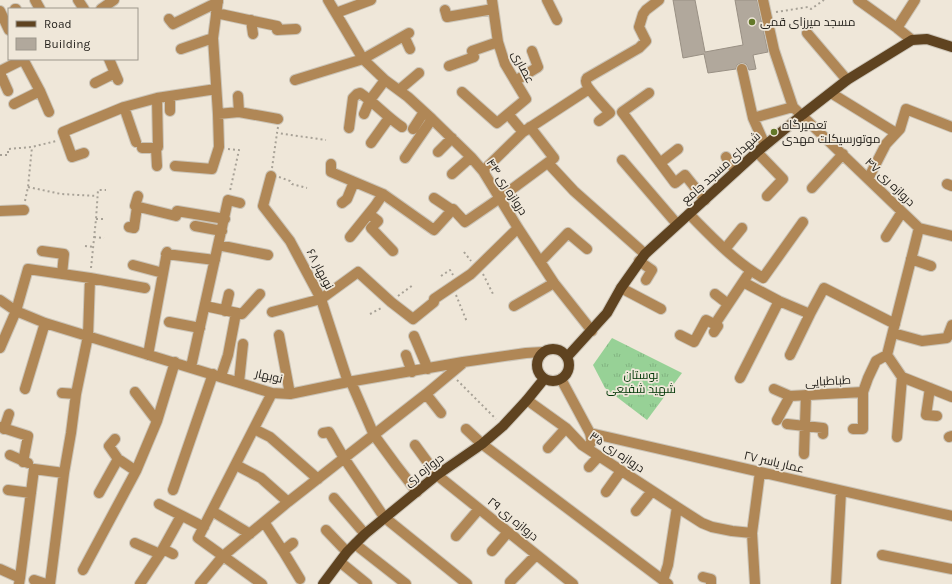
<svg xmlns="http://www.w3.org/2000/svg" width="952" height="584" viewBox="0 0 952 584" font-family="Karla,Cairo,sans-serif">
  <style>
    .grass { fill: url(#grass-tufts) }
    .building { fill: #b1a89c; stroke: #999084 }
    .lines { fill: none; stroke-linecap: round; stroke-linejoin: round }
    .minor-casing { stroke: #cac3b6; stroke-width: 12 }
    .major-casing { stroke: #cac3b6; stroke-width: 12 }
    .path { stroke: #a8a297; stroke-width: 2; stroke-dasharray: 2 3; stroke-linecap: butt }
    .minor { stroke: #b08756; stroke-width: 10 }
    .major { stroke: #5f4320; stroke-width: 10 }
    .poi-dot { fill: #637829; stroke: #efe7d9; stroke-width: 1.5 }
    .labels { text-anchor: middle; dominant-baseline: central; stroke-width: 3.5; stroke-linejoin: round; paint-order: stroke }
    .poi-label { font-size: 12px; fill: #211e19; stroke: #efe7d9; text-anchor: start }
    .street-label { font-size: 12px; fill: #211e19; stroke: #efe7d9 }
    .park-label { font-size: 12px; fill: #013707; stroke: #efe7d9 }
  </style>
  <defs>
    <pattern id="grass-tufts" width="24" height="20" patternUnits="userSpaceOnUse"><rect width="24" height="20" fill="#97d196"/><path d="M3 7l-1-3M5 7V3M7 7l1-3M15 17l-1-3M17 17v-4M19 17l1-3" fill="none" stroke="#82b381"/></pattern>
  </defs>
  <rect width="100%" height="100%" fill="#efe7d9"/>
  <!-- grass -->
  <path class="grass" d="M612,338L682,373L647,420L605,388L593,365Z"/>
  <!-- building -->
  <path class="building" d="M673,0H695L705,52L743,45L735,0H757L768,52L753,55L756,69L749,70L746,64L741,63L737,65L736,69L708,73L704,54L683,58Z"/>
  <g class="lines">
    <!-- minor casing -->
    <g class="minor-casing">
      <path id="minor" d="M35,0L40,9
        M78,0L84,9
        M328,0L363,59L385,80L408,97L432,119L471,157L483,171L518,228L554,283L592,331
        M547,0L557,20
        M763,0L774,50L793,107L919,228L952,236
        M858,0L897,28L912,40
        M15,9H16
        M101,9L114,0
        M445,10L447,17L493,9
        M0,11L9,30
        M216,13L277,26V30L296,29
        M336,13L371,0
        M169,19L173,24L218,2
        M251,20L253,34
        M897,28L915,0
        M807,33L847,80
        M404,36L410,49
        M181,49L213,38
        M23,59L40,91L49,112
        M109,59L118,80
        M449,66L474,57L472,51L498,42
        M742,69L753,118L765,145
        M0,71L24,59
        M0,73L8,91
        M295,80L363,59L409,33
        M515,81L538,67L532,51
        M95,83L115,73
        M399,90L419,73
        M462,92L497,123L526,99L505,64L498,42L492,0
        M649,93L622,112L675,183L685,175L705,200
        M831,93L896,133
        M238,96L239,112
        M14,104L40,91
        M124,107L136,142
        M170,111V96
        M218,114L239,112L278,119
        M364,114L370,100L385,80
        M508,114L523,132
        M753,118L793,107
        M599,121L610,113C605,107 585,87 586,81C586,80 586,79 587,78L639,48L646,41L639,27L643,14L646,10L659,0
        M349,128L353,98L357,94L360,93C375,103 387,117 402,127
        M413,129L424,112
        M371,143L389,118
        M142,148H156
        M438,152L452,138
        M757,152L783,179L767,196
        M84,153L72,157L63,132L124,107L157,98L216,89
        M726,157L736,171
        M405,158L432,119
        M622,160L677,224
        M548,163L574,191L645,254
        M660,163L678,149
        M331,164V172L383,194L434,230L453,209L465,222L500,198L554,158L530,127
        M157,166L156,148L158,147L157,98
        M175,166L212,169L219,147L218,114L213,38L218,0
        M483,171L523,132L589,89
        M452,174L471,157
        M271,176L263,206L290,241L321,299L348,382
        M868,179L886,144L900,129L906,109L952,127
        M947,184L952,186
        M812,188L843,154
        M138,196L135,206L176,216L177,211L225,219
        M434,198L452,210
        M342,203L347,199L354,182
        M0,211L24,210
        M369,214L378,221L371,228L393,251
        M689,214C712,237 735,262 763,278L803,222
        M195,226L222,231
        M129,227L134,228L137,207
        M350,237L375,206L383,194
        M886,237L902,212
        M218,245L268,255
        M725,249L742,228
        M42,251L64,254L62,274
        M166,254L215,260
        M911,259L931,266
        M639,261L652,270L646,280
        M540,262L568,233L587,249
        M133,265L163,273
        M743,282L779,301L810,314
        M621,288L661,309
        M715,294L728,304
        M0,300L16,311L45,323L272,393L290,394L348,382L463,362L526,353L543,352
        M205,306L242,314L260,294
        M514,306L554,283
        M225,311L229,294
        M272,312L321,299L358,272L391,302L413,319L434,302V299L471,274L518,228
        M169,322L200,328
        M715,324L747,276
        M893,333L922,341L947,338L952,325
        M279,335L290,394
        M680,335L694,342L706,320L718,326L714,332
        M414,336L428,369
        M0,348L16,311L28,269L90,278L145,288
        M148,355L167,252
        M406,355L412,372
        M790,355L810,314L824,288L895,324
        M887,355L919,228
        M887,355L902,377L952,397
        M191,367L228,200L240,203
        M221,376L228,355L236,313
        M740,378L779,301
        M561,379L590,433C591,438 593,443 588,446L585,447
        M239,382L243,344
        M351,382L374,435L396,465L417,492
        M930,388L926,415L937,416
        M25,389L45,323
        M774,389L790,396L863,392L868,378L876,361L887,355
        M135,392L157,421
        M62,393L76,394
        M426,394L441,413
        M527,400L566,428L582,445L677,507L702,523L712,527L732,531L752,533
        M777,420L790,396
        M787,424L823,428V434
        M0,427L28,436L23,462
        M4,429L9,414
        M254,429L270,437L318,479
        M466,429L482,444L668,584
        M853,429H863V392
        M323,433L329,432L344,458L384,517L467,584
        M590,433L952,516
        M897,437L902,377
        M949,437L952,436
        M115,439L109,446L118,459L136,471
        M415,445L437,475L573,584
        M548,448L566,428
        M804,454L806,395
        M10,455L28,463
        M236,465L261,478L288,502
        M589,467L599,456
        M8,490L31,493
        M173,490L213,374
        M606,492L621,471
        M99,493L118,459
        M334,498L365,534
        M159,504L204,527
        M212,511L250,534
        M636,511L652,491
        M264,522L283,551L300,579
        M326,530L347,552
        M456,536L479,509
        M135,543L160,554
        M355,544L406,584
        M163,549L173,554
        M283,551L293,543
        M492,551L508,532
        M882,555L952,569
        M340,562L367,584
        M0,569L20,578
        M83,570L136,471L157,421L175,362
        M703,577L711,579V584
        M34,580L46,584
        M663,580L668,565L677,507
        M510,582L536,555
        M19,584L20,578L34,469L64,473
        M50,584L64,473L71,433L76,394L88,336L90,278
        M140,584L160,554L181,516
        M200,584L223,556L288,502L426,394L462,364
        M262,584L198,538L272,393
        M755,584L752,533L760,472
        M836,584L841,491"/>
    </g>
    <!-- major casing -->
    <g class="major-casing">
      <path id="major" d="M537 365a16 16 0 1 1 32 0a16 16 0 1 1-32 0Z
        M567,357L607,313L621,288L645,254L757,152L802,115L847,80L912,40L927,39L952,47
        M323,584L347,552L365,534L437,475L482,444L503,426L527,400L544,379"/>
    </g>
    <!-- path -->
    <path class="path" d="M776,12L808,7L811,9L824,0
      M278,127L277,133L326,140
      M228,149L239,150L230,191
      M0,155H8V149L32,147L56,141
      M272,168L277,133
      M279,177L290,181L292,184L307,188
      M28,187L61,194L97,196
      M25,201L28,187L32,147
      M96,219H105
      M94,237L104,238
      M85,246L94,247
      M464,252L471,261
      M91,268L96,219L98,190H106
      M483,274L494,296
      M441,276L450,270L453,275
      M456,295L467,322
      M398,296L413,285
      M370,314L383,307
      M457,380L496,419"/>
    <!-- minor -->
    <use href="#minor" class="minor"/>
    <!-- major -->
    <use href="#major" class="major"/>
  </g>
  <!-- markers -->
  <g class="poi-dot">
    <circle cx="752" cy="22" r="4"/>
    <circle cx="774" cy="132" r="4"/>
  </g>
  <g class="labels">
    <!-- poi labels -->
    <g class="poi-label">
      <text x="760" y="22">مسجد میرزای قمی</text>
      <text x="782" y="125">تعمیرگاه<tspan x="782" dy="14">موتورسیکلت مهدی</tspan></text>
    </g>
    <!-- street labels -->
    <g class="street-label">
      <text transform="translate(523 67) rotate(62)">عصاری</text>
      <text transform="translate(721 168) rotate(-42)">شهدای مسجد جامع</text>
      <text transform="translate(890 182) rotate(44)">دروازه ری ۴۷</text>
      <text transform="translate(507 187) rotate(57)">دروازه ری ۴۴</text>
      <text transform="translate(320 269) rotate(62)">نوبهار ۶۸</text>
      <text transform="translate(269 376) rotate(13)">نوبهار</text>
      <text transform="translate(828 381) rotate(-3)">طباطبایی</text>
      <text transform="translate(617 452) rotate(34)">دروازه ری ۳۵</text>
      <text transform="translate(774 462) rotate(13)">عمار یاسر ۲۷</text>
      <text transform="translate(424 470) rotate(-37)">دروازه ری</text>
      <text transform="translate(513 519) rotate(39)">دروازه ری ۲۹</text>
    </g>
    <!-- park labels -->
    <g class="park-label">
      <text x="641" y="375">بوستان<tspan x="641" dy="14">شهید شفیعی</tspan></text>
    </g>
  </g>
  <!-- legend -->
  <rect x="8" y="8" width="130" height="52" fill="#efe7d9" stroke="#9d978c"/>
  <rect x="16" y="21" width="20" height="6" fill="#5f4320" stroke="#9d978c"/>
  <text x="44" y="28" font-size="12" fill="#211e19">Road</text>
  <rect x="16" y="38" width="20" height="12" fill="#b1a89c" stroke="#9d978c"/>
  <text x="44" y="48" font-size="12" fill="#211e19">Building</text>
</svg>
